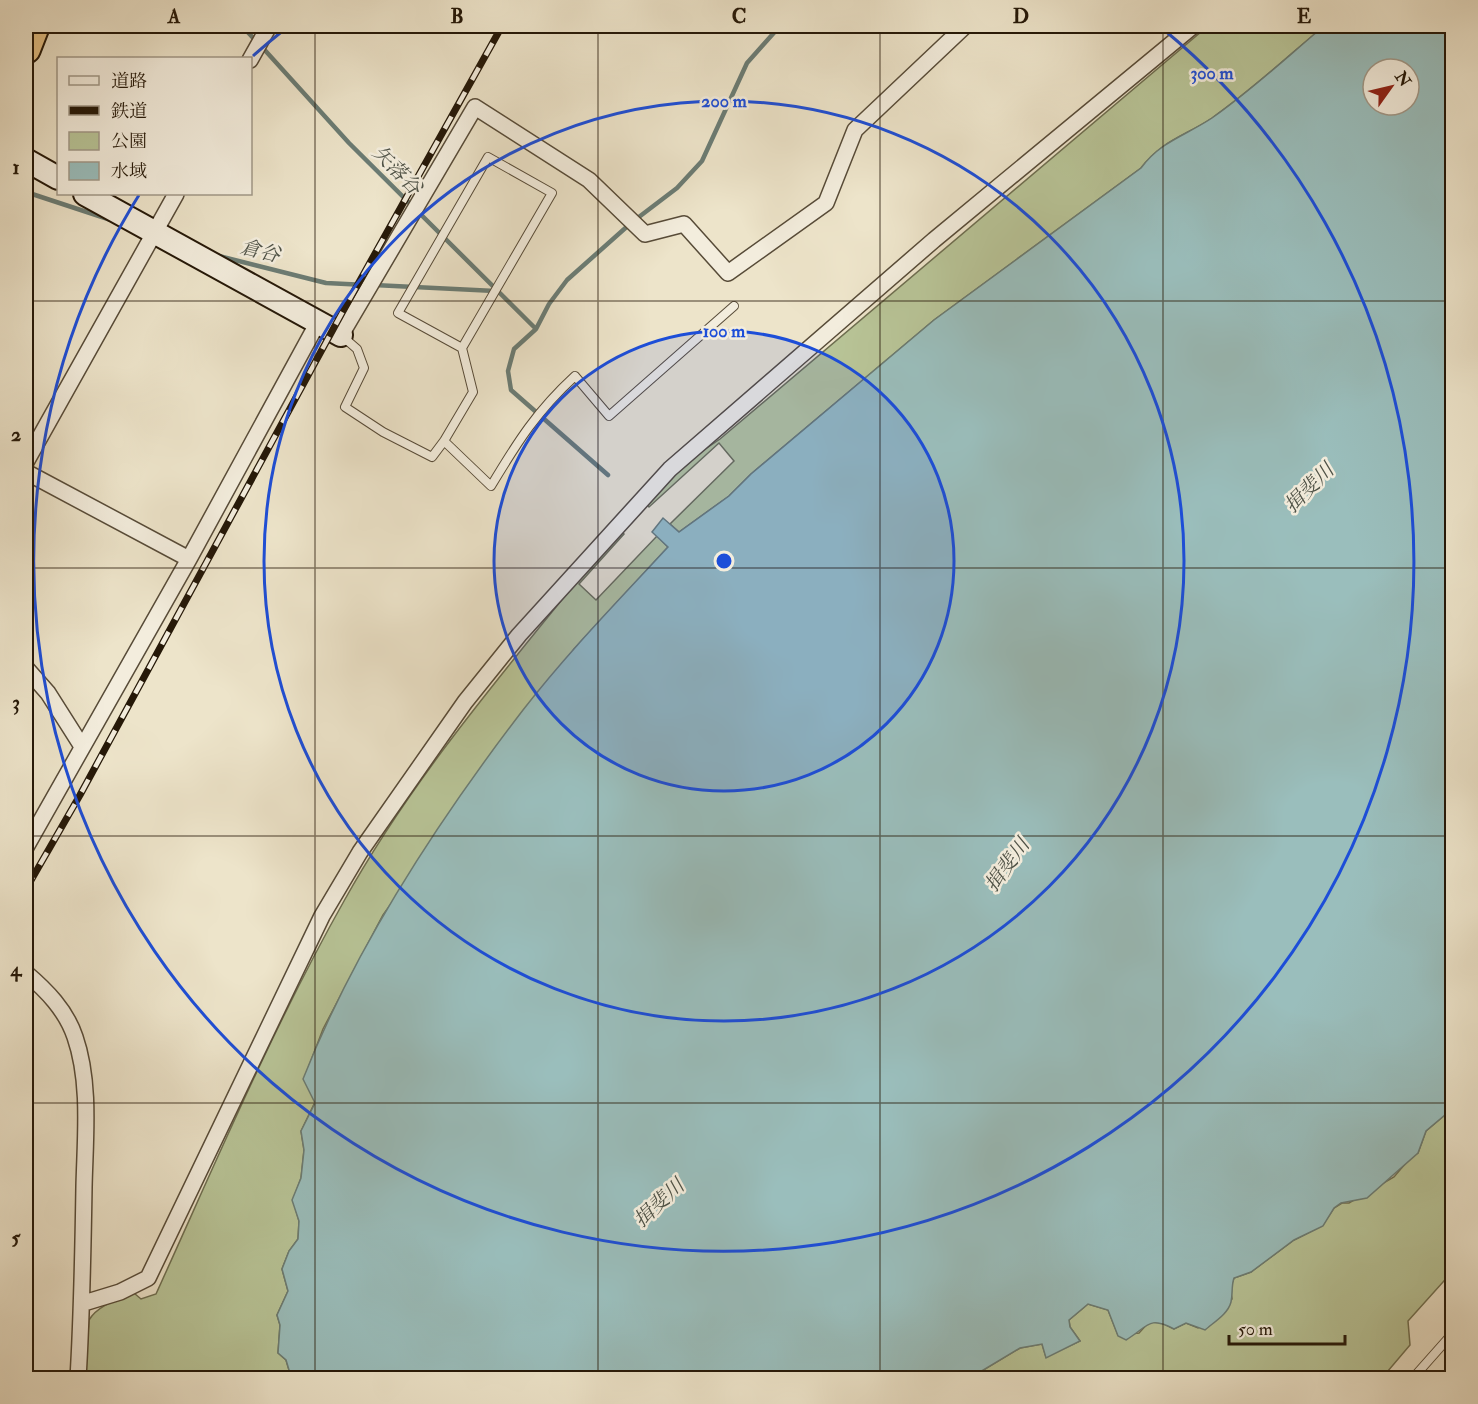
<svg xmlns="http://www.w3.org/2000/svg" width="1478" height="1404" viewBox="0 0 1478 1404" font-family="'IM FELL Double Pica','Noto Serif JP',serif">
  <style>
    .green { fill: #b8c497; stroke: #6e6e50; stroke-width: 1.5 }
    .water { fill: #9abebc; stroke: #6b7c74; stroke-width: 1.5; fill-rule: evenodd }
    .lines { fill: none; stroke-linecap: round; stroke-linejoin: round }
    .stream { stroke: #6b7c74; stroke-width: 4.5 }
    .lane-casing { stroke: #574b38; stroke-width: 10 }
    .street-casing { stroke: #574b38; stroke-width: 18 }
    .secondary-casing { stroke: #251808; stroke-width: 26 }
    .highway-casing { stroke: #251808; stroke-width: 32 }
    .lane { stroke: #f3eddd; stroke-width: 8 }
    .street { stroke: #f3eddd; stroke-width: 15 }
    .secondary { stroke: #f3eddd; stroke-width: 22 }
    .highway { stroke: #e6c285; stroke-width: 28 }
    .rail-casing { stroke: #251808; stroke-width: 7 }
    .rail { stroke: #f3eddd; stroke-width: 4.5; stroke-dasharray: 14; stroke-linecap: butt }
    .grid { fill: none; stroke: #251808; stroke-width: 1.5; stroke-opacity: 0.55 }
    .ring { fill: none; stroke: #1d4ed8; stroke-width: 3 }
    .labels { text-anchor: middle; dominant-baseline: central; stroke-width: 5; stroke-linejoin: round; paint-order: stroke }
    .water-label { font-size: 20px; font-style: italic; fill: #4e5247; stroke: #f3eddd }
    .centre { fill: #1d4ed8; stroke: #f3eddd; stroke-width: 3 }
    .ring-label { font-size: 18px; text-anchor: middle; font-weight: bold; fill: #1d4ed8; stroke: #f3eddd; stroke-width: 5; stroke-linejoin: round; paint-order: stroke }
    .neatline { fill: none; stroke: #251808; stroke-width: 2 }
    .grid-label { font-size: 20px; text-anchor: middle; font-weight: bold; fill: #251808 }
  </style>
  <rect width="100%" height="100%" fill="#ede4ca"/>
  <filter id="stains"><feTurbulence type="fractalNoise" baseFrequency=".00333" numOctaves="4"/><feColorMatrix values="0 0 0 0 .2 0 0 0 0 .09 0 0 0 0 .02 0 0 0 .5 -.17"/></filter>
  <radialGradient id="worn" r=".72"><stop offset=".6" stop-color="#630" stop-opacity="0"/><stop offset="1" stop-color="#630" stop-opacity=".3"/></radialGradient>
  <!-- green -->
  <path class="green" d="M1208,26H1324C1287,57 1252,90 1212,118C1185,136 1161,141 1141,168L934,320L751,474L729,496L679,532L670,524L734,461L719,443L649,507L645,502L698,454L720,439Z
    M619,529L624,534L579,584L596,600L657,536L668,547L574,649L383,915L323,1029L304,1079L315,1102L301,1131L304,1150L301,1178L293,1200L299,1221L298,1239L289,1251L282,1269L288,1291L277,1315L280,1325L278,1353L286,1360L289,1370L276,1378H85L89,1320C98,1305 117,1300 134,1293L141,1299L156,1294C216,1162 273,1027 344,901C419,766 523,650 619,529Z
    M1452,1109V1272L1408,1321L1410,1345L1382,1378H970L1020,1348L1042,1344L1046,1357L1080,1341L1070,1327L1069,1320L1088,1304L1108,1310L1118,1335L1139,1333L1149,1322H1160L1174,1329L1186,1323L1198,1328L1232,1299L1230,1289L1234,1278L1251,1272L1294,1240L1322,1226L1334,1208L1342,1203H1349L1394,1177L1411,1157L1418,1153L1426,1131Z"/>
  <!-- water -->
  <path class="water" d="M1324,26H1452V1109L1426,1131L1418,1153L1367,1198L1341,1203L1334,1208L1323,1226L1294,1240L1251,1272L1234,1278C1231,1287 1233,1294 1231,1302C1228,1314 1214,1322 1205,1330L1186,1323L1174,1329C1148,1315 1148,1327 1126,1340L1118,1336L1108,1310L1088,1304L1069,1320L1070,1327L1080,1341L1046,1358L1042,1344L1020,1348L970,1378H276L289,1370L286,1360L278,1353L280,1325L277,1315L288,1291L282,1269L289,1251L298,1239L299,1221L292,1200L301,1178L304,1150L301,1131L315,1103L303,1079C355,947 437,822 523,710C568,652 619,600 668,547L652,532L663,518L679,532L729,496L751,474L934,320L1141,168C1161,141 1185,136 1212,118C1252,90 1287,57 1324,26ZM1373,69H1409V105H1373Z"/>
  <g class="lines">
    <!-- stream -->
    <path class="stream" d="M242,26L256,41
      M262,47L349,143L536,329
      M26,192L111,220
      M219,256L326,283L366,285
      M374,285L495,291
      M608,475L511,390L508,371L514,349L536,329L549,304L567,280L631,223L677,188L702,161L747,63L780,26"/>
    <!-- lane casing -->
    <g class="lane-casing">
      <path id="lane" d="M342,336L357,349L364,368L345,407L383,432L432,457L444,441L473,392L462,348L552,193L488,157L398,313L462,348
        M444,441L491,486C518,441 537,411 575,376L609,416L734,306
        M1413,1378L1452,1334"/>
    </g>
    <!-- street casing -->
    <g class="street-casing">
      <path id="street" d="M250,60L269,26
        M341,335L475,107L589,180L645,234L684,224L728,273L826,203L855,130L965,26
        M26,462L176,194
        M26,472L189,559
        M26,668L48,693L81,745
        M26,847L189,559L317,324
        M26,973C46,990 66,1010 75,1037C91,1083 85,1139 84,1187C83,1251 82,1314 78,1378
        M84,1303L120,1292L148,1278L322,916L360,852L465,702L519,635L670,469L934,240L1193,26"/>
    </g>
    <!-- secondary casing -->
    <g class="secondary-casing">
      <path id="secondary" d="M26,160L58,178
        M85,194L341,335"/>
    </g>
    <!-- highway casing -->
    <g class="highway-casing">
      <path id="highway" d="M26,49L35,26"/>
    </g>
    <!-- lane -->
    <use href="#lane" class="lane"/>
    <!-- street -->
    <use href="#street" class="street"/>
    <!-- secondary -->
    <use href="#secondary" class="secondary"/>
    <!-- highway -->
    <use href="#highway" class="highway"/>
    <!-- rail casing -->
    <g class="rail-casing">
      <path id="rail" d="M26,889L80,795L343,311L502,26"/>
    </g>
    <!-- rail -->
    <use href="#rail" class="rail"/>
  </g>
  <!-- grid -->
  <path class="grid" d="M315,26V1378M598,26V1378M880,26V1378M1163,26V1378M26,301H1452M26,568H1452M26,836H1452M26,1103H1452"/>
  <!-- distance rings -->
  <circle cx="724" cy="561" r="230" fill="#1d4ed8" fill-opacity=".12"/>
  <g class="ring">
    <circle cx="724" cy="561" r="230"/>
    <circle cx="724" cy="561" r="460"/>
    <path d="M253 56A690 690 0 0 1 285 29M1163 29A690 690 0 1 1 139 195"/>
  </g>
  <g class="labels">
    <!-- water labels -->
    <g class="water-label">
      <text transform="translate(397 170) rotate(45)">矢落谷</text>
      <text transform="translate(260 251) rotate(14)">倉谷</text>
      <text transform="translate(1309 488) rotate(-45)">揖斐川</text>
      <text transform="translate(1007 865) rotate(-54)">揖斐川</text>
      <text transform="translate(659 1203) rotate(-43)">揖斐川</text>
    </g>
  </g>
  <circle cx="724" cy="561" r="9" class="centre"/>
  <g class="ring-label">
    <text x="1212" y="79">300 m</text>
    <text x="724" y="107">200 m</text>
    <text x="724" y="337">100 m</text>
  </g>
  <!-- margin -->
  <rect width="1478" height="1404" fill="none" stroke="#ede4ca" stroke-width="66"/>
  <!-- legend -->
  <rect x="57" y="57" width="195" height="138" fill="#f3eddd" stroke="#a19888" stroke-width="1.5"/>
  <rect x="69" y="76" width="30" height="9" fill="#f3eddd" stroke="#a19888" stroke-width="1.5"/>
  <text x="111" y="87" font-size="18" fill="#251808">道路</text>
  <rect x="69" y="106" width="30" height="9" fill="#251808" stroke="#a19888" stroke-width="1.5"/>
  <text x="111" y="117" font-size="18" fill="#251808">鉄道</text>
  <rect x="69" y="132" width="30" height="18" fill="#b8c497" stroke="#a19888" stroke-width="1.5"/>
  <text x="111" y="147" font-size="18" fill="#251808">公園</text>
  <rect x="69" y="162" width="30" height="18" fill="#9abebc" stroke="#a19888" stroke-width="1.5"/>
  <text x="111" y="177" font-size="18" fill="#251808">水域</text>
  <!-- north arrow -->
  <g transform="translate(1391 87) rotate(56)"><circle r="28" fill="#f3eddd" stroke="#a19888" stroke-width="1.5"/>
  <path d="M0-4.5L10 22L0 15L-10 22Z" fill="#8f2418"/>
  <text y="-9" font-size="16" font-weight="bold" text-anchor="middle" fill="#251808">N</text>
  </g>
  <!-- scale -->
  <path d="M1229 1335v9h116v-9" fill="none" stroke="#251808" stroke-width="3"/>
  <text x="1238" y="1335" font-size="18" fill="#251808" stroke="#f3eddd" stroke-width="4.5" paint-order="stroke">50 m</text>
  <rect x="33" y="33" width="1412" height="1338" class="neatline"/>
  <g class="grid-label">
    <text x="174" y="23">A</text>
    <text x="457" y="23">B</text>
    <text x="739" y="23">C</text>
    <text x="1021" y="23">D</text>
    <text x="1304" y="23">E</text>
    <text x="16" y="174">1</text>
    <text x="16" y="441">2</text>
    <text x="16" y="709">3</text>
    <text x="16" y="976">4</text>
    <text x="16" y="1244">5</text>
  </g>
  <rect width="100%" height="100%" filter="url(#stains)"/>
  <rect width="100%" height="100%" fill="url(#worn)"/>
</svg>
